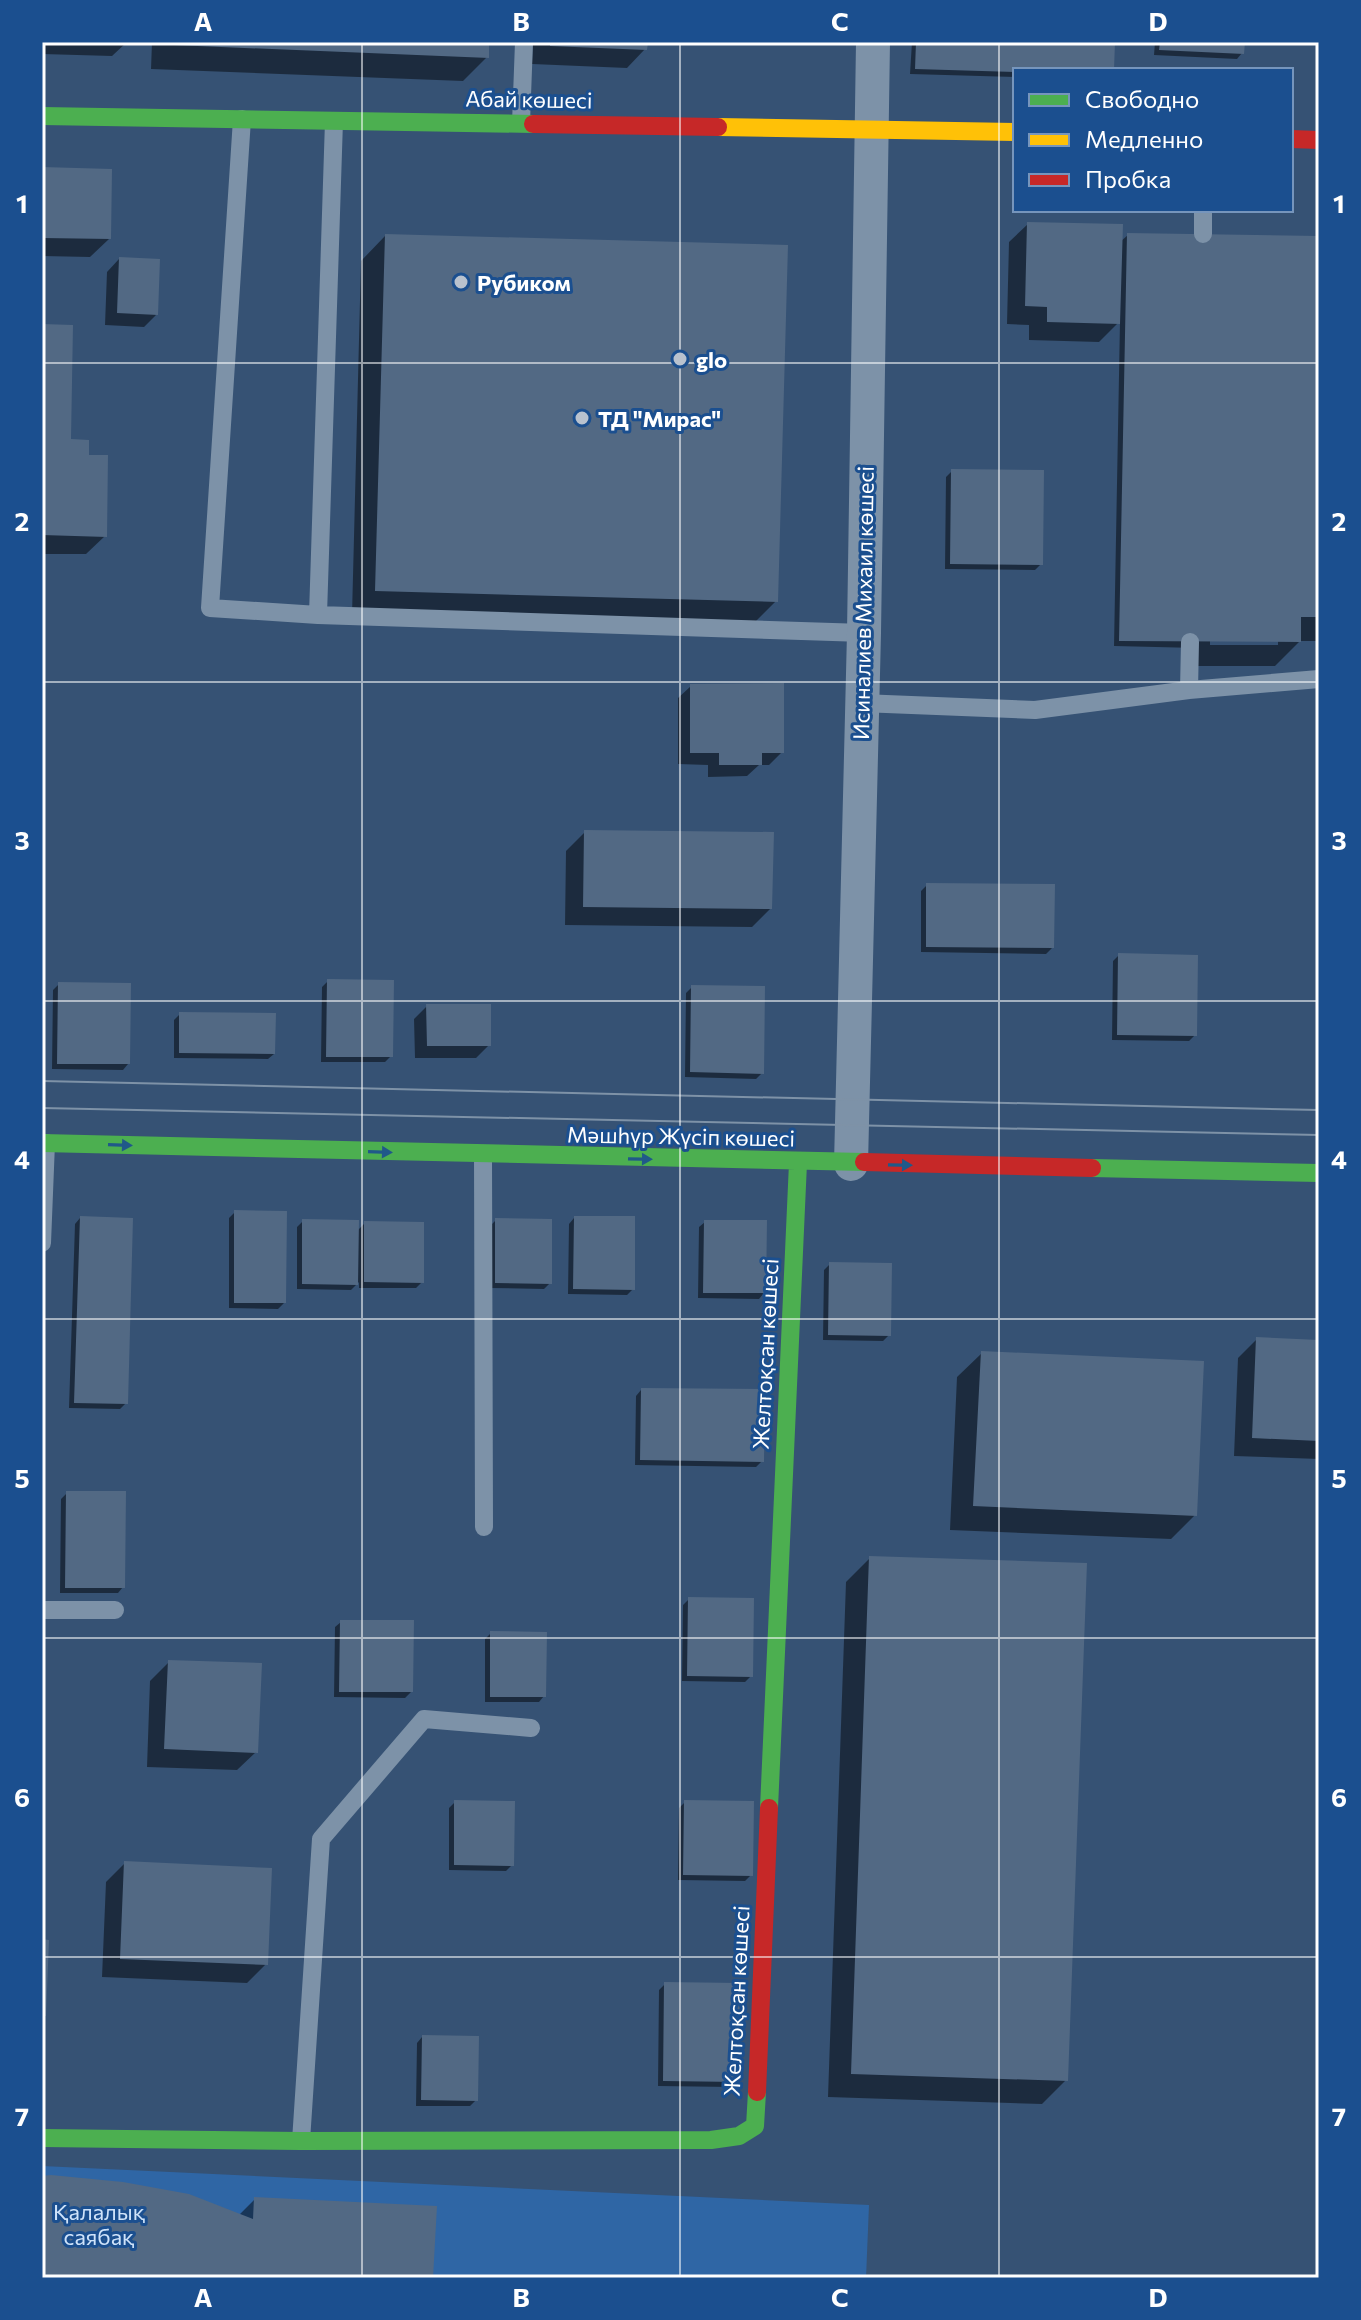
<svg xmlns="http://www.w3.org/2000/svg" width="1361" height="2320" viewBox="0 0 1361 2320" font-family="Commissioner,sans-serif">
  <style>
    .green { fill: #2f66a5 }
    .shadow { fill: #0007; fill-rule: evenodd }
    .building { fill: #526984 }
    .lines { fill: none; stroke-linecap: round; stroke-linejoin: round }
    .lane { stroke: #7d92a8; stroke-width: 18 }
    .street { stroke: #7d92a8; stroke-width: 34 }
    .fast { stroke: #4caf50; stroke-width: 18 }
    .slow { stroke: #ffc107; stroke-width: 18 }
    .jam { stroke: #c62828; stroke-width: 18 }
    .tram { stroke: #7e92a7; stroke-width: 2 }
    .oneway { fill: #205989 }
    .grid { fill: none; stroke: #fff; stroke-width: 2; stroke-opacity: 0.55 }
    .poi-dot { fill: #b9c2ce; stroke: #1b4f8f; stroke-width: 3 }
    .labels { text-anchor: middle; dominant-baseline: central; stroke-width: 6; stroke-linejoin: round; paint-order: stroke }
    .street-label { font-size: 22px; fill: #fff; stroke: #1b4f8f }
    .poi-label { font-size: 22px; font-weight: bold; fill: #fff; stroke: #1b4f8f; text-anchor: start }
    .park-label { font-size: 22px; fill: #cfe3fa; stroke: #1b4f8f }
    .neatline { fill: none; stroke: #fff; stroke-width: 3 }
    .grid-label { font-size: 26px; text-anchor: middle; font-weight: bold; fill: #fff }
  </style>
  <rect width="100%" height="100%" fill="#365274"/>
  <!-- green -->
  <path class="green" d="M42,2166L869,2205L866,2278H42Z"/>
  <!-- shadow -->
  <path class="shadow" d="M42,42H127L112,56L42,54Z
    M152,42H487V57L463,81L151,69Z
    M533,42H646L645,49L627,68L532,64Z
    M912,42H1113L1015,70V77L910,74Z
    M1155,42H1243L1242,53L1237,59L1154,55Z
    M42,169L109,239L90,257L42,256Z
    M1028,224L1120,242L1128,235L1319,238V641H1300L1275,666H1196L1197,648L1114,646L1120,321L1099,342L1029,340V325L1007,324L1009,242ZM1210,641H1278V645H1210Z
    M385,236L776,601L752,625L352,615L361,261Z
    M119,259L156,315L144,327L105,325L107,272Z
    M42,326L69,441L87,457L105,536L86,554H42Z
    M952,471L1041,564L1035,570L945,569L946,477Z
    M691,686L782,752L769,765H759L747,776L708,777V765L678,764V698Z
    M585,832L771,908L752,927L565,925L566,851Z
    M927,885L1052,948L1046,954L921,952V891Z
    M1119,955L1195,1035L1189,1041L1112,1040L1113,961Z
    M328,981L391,1056L385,1062H321L322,987Z
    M59,984L128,1064L123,1070L52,1069L53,990Z
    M692,987L762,1073L756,1079L685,1077L686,993Z
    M427,1006L489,1045L476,1058H415L414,1019Z
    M180,1014L274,1054L268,1059L174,1058V1020Z
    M235,1212L284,1303L278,1309L229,1308V1218Z
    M80,1218L126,1403L120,1409L69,1408L75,1224Z
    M574,1218L633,1289L627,1295L568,1294L569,1224Z
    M496,1220L550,1283L544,1289L490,1288V1226Z
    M303,1221L357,1231L365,1223L422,1282L416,1288H359V1282L351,1290L297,1289V1227Z
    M705,1222L764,1293L759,1299L698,1298L699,1227Z
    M830,1264L889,1335L883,1341L823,1340L824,1270Z
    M1257,1339L1319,1342V1459L1234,1456L1238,1358Z
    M982,1353L1195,1515L1171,1539L950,1530L957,1377Z
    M641,1390L762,1461L756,1467L635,1465L636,1396Z
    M67,1493L123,1587L118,1593H60L61,1499Z
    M870,1558L1066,2080L1042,2104L828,2097L846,1582Z
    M689,1599L751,1676L745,1682L682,1681L683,1605Z
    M341,1622L411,1692L405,1698L334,1697L335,1627Z
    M491,1633L544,1696L539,1702H485V1639Z
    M169,1662L256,1752L237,1770L147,1767L150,1681Z
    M455,1802L512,1865L506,1871L449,1870V1808Z
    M685,1802L751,1875L745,1881L678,1880L679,1808Z
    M125,1863L266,1964L247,1983L102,1977L106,1882Z
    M665,1984L737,2081L731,2087L658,2086L659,1990Z
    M422,2037L476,2100L470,2106H416L417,2043Z
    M42,2178L239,2215L254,2200L431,2278H42Z"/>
  <!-- building -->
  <path class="building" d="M175,42H489V58L174,45Z
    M550,42H648L647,50L550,46Z
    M916,42H1115L1114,70L1015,72L915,69Z
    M1160,42H1245L1244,54L1159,50Z
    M42,167L112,169L111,239L42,238Z
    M1027,222L1123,224L1120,324L1047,322V307L1025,306Z
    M1127,233L1319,236V617H1301V642L1119,641Z
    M385,234L788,245L778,602L375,591Z
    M119,257L160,259L158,315L117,313Z
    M42,324L73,325L71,439L89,440V455H108L107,537L42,535Z
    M951,469L1044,470L1043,565L950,564Z
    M784,683V753H762V765H719V753H690V684Z
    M584,830L774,832L772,909L583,907Z
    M926,883L1055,884L1054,948L926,947Z
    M1118,953L1198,955L1197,1036L1117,1035Z
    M327,979L394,980L393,1057H326Z
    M58,982L131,983L130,1064H57Z
    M691,985L765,986L764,1074L690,1072Z
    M426,1004H491V1046H427Z
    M179,1012L276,1013L275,1054L179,1053Z
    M234,1210L287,1211L286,1303H234Z
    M80,1216L133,1218L128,1404L74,1403Z
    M574,1216H635V1290L573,1289Z
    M495,1218L552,1219V1284L495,1283Z
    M302,1219L359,1220L358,1285L302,1284Z
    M704,1220H767L766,1293H703Z
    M364,1221L424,1222V1283L364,1282Z
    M829,1262L892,1263L891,1336L828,1335Z
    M1256,1337L1319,1340V1441L1252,1438Z
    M981,1351L1204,1361L1197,1516L973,1506Z
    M641,1388L765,1389L764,1462L640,1460Z
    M66,1491H126L125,1588H65Z
    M869,1556L1087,1563L1068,2081L851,2074Z
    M688,1597L754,1598L753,1677L687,1676Z
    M340,1620H414L413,1692H339Z
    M490,1631L547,1632L546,1697H490Z
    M168,1660L262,1663L258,1753L164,1749Z
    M454,1800L515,1801L514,1866L454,1865Z
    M684,1800L754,1801L753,1876L683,1875Z
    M124,1861L272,1868L268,1965L120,1959Z
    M42,1939L49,1940L46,2016H42Z
    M664,1982L740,1983L739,2082L663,2081Z
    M422,2035L479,2036L478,2101L421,2100Z
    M51,2175L123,2182L189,2194L253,2219L254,2197L437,2206L433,2278H42V2176Z"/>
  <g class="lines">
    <!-- lane -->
    <path class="lane" d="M242,119L210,608L318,615
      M334,121L318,615L864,633
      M521,123L524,42
      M1203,234V210
      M1189,690L1190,642
      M861,703L1035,710L1189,690L1319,679
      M483,1155L484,1527
      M42,1243L46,1143
      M42,1610H115
      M301,2141L321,1839L424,1719L531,1728"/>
    <!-- street -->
    <path class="street" d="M851,1164L864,633L873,42"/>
    <!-- fast -->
    <path class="fast" d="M42,116L533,124
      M42,1143L864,1162
      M1092,1168L1319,1173
      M769,1808L798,1163
      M42,2138L301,2141L711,2140L739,2136L755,2126L757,2092"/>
    <!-- slow -->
    <path class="slow" d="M718,127L1015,132"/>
    <!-- jam -->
    <path class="jam" d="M533,124L718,127
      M1291,139L1319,140
      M864,1162L1092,1168
      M757,2092L769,1808"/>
    <!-- tram -->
    <path class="tram" d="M42,1081L1319,1110
      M42,1108L1319,1135"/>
  </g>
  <!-- one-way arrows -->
  <defs><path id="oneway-solid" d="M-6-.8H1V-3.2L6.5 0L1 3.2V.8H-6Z" transform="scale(2)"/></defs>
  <g class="oneway">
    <use href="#oneway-solid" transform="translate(120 1145) rotate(2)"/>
    <use href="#oneway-solid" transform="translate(380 1152) rotate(2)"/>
    <use href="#oneway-solid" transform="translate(640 1159) rotate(1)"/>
    <use href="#oneway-solid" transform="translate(900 1165) rotate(1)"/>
  </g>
  <!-- grid -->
  <path class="grid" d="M362,42V2278M680,42V2278M999,42V2278M42,363H1319M42,682H1319M42,1001H1319M42,1319H1319M42,1638H1319M42,1957H1319"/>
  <!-- markers -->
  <g class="poi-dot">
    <circle cx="461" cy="282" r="8"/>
    <circle cx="680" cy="359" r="8"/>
    <circle cx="582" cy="418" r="8"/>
  </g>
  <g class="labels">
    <!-- street labels -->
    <g class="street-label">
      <text transform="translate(529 99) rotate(1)">Абай көшесі</text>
      <text transform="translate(863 603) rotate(-89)">Исиналиев Михаил көшесі</text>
      <text transform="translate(681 1136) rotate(1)">Мәшһүр Жүсіп көшесі</text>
      <text transform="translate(765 1354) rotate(-87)">Желтоқсан көшесі</text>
      <text transform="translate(736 2001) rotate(-87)">Желтоқсан көшесі</text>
    </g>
    <!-- poi labels -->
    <g class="poi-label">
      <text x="477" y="282">Рубиком</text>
      <text x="696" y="359">glo</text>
      <text x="598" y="418">ТД "Мирас"</text>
    </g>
    <!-- park labels -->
    <g class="park-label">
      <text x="99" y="2211">Қалалық<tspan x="99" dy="25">саябақ</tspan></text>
    </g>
  </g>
  <!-- border -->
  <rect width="1361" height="2320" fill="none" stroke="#1b4f8f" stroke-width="88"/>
  <!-- legend -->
  <rect x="1013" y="68" width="280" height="144" fill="#1b4f8f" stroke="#7695bc" stroke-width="2"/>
  <rect x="1029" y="94" width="40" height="12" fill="#4caf50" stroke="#7695bc" stroke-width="2"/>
  <text x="1085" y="108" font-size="24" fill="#ffffff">Свободно</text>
  <rect x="1029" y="134" width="40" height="12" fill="#ffc107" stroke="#7695bc" stroke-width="2"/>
  <text x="1085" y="148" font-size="24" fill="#ffffff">Медленно</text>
  <rect x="1029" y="174" width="40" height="12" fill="#c62828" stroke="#7695bc" stroke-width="2"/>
  <text x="1085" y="188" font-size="24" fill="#ffffff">Пробка</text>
  <rect x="44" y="44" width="1273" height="2232" class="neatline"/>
  <g class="grid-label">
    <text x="203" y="31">A</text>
    <text x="521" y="31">B</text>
    <text x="840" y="31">C</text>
    <text x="1158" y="31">D</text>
    <text x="22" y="213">1</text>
    <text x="1339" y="213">1</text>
    <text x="22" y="531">2</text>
    <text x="1339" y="531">2</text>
    <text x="22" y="850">3</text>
    <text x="1339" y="850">3</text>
    <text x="22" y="1169">4</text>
    <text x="1339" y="1169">4</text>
    <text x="22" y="1488">5</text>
    <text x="1339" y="1488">5</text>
    <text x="22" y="1807">6</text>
    <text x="1339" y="1807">6</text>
    <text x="22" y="2126">7</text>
    <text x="1339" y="2126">7</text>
    <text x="203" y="2307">A</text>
    <text x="521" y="2307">B</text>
    <text x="840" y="2307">C</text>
    <text x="1158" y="2307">D</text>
  </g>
</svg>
